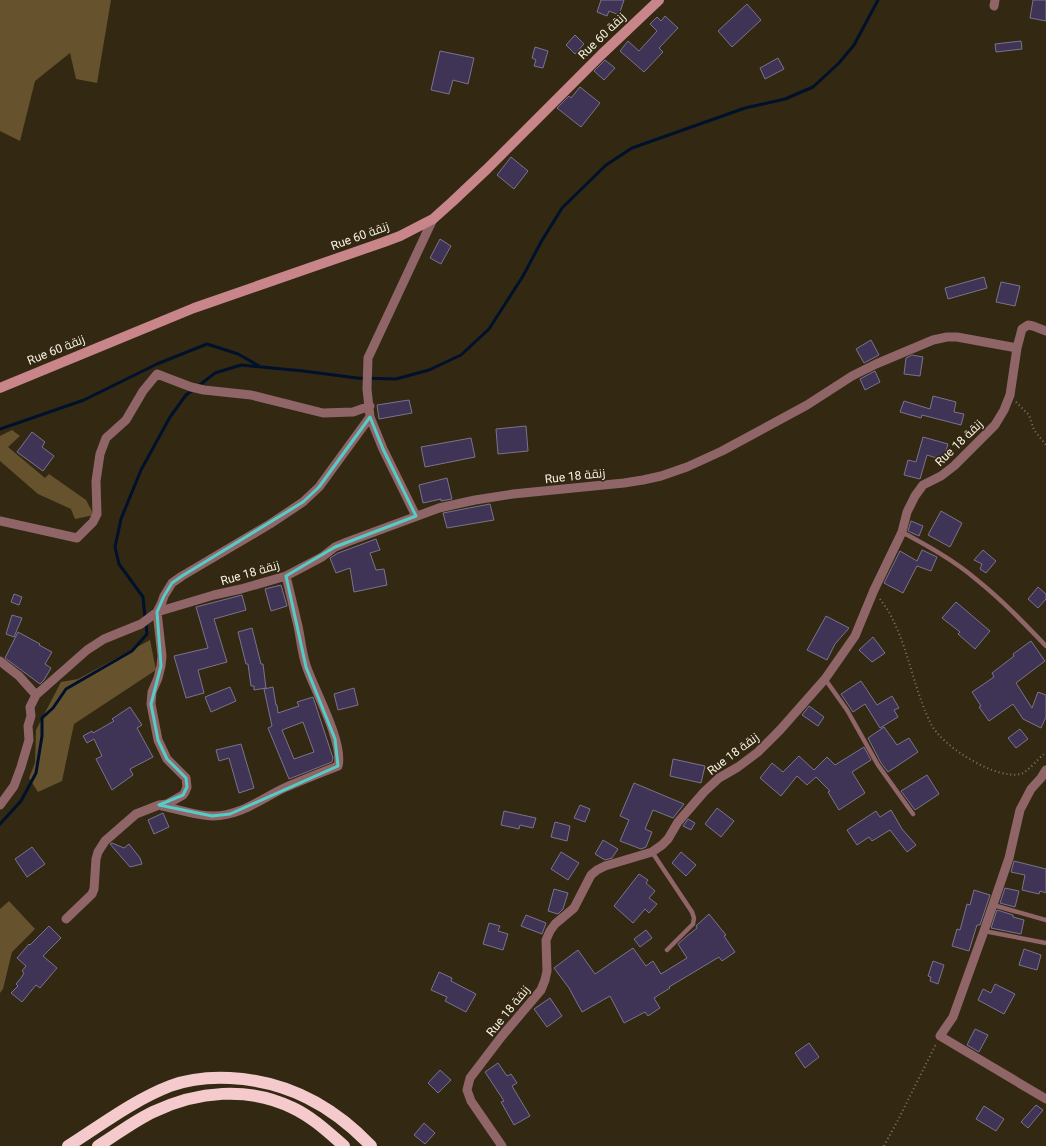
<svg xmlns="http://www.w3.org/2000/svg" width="1046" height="1146" viewBox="0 0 1046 1146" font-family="Roboto,Cairo,sans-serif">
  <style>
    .forest { fill: #66532d }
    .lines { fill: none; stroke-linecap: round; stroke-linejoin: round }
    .stream { stroke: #00112c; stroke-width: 3 }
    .building { fill: #3f3456; stroke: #7a738c; fill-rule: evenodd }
    .path { stroke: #817764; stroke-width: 2; stroke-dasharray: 1 3; stroke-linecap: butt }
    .lane { stroke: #8f6568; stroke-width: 4.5 }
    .street { stroke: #8f6568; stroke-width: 9 }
    .secondary { stroke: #c8868a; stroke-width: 10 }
    .highway { stroke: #f5cacc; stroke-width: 12 }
    .marked { fill: none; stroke: #54cdc6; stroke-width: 3; stroke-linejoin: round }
    .labels { text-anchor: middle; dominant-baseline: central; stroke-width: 3.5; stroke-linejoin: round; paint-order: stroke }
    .street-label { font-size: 12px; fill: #f9f2e4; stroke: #332812 }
  </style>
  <rect width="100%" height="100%" fill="#332812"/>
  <!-- forest -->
  <path class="forest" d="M0,0H111L97,83L76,79L70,53L35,81L20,141L0,131Z
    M12,430L20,436L8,447L45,478L49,474L86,500L94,515L75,519L71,509L38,494L0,461V436Z
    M150,640L156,670L74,724L62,781L38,792L29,778L35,763L36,730L61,682L78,679Z
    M9,901L35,929L12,952L3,989L0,993V909Z"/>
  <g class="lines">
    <!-- stream -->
    <path class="stream" d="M197,387L215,373L241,365L303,371L357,378L396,379L429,370L461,355L489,329L523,276L541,242L562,208L606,165L632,148L745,108L785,99L813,87L839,63L854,45L878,0
      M0,429L84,400L157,364L207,344L238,354L259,366
      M145,618L143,597L119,564L115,547L121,519L141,470L170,417L186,395L193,390
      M0,824L21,801L36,773L42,736V718L53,708L66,689L132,651L147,634L146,623"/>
  </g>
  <!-- building -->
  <path class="building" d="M601,0H624L619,15L609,11L607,16L597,12Z
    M1033,0H1046V21L1030,18Z
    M747,4L761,20L732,47L718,31Z
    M665,16L678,28L659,48L663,52L644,72L620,51L628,41L639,51L657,31L650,24L657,17L661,21Z
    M575,35L584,44L575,54L566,45Z
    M1021,41L1022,49L996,52L995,44Z
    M535,47L548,51L543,68L534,66L536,60L532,58Z
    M440,51L474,58L468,84L453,80L449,94L431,90Z
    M778,58L784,69L765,79L760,68Z
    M605,60L615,68L604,80L594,71Z
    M580,87L600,103L581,127L557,108L569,96L571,98Z
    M511,157L528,171L514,189L497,175Z
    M440,239L451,246L441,264L430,258Z
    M984,277L987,288L948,299L945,288Z
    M1001,282L1020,286L1015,306L996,302Z
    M871,340L879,355L864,363L856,349Z
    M912,355L923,357L920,376L904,374L906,358Z
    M875,371L880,382L865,390L860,379Z
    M933,396L956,402L954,412L964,414L961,425L922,415L921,418L900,412L904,401L930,409Z
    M409,400L412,413L379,419L377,405Z
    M526,426L528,451L498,454L496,429Z
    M32,432L45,442L42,447L54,456L43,471L17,452Z
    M923,437L948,444L943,460L927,455L920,479L904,475L908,460L916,462Z
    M471,438L475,457L425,467L421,447Z
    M447,478L452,499L441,501V499L423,503L419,485Z
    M490,504L494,520L447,528L443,513Z
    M941,511L962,523L950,547L928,535Z
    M911,521L923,526L919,536L908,531Z
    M376,539L380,550L370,553L376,570L384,569L387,585L354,592L350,568L336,573L330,558L338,553Z
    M922,550L937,557L931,571L917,566L903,593L884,583L900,551L917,561Z
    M983,550L996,561L986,573L980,569L982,564L974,560Z
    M281,585L287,606L271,611L265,589Z
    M1038,587L1046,594V599L1038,608L1028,599Z
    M14,594L22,597L19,605L11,602Z
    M242,595L246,610L214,619L227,662L198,670L204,693L186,698L174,656L208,648L196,607Z
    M956,602L990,631L975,649L958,634L960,632L942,618Z
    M12,615L22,618L14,637L6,634Z
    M826,616L849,628L835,644L827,660L807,650Z
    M252,628L261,664H263L266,688L254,690V686H251L248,664H246L238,632Z
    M18,632L40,644L39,645L52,652L45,664L51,668L44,680L40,684L5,658Z
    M873,637L885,653L872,662L859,650Z
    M1031,641L1045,661L1016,683L1032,708L1038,692L1046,695V717L1041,728L1023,719L1013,704L989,721L979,707L981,706L972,692L994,677L992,673L1014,656L1013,654Z
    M861,681L877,705L892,696L899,708L894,710L898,717L880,728L865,704L853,712L841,694Z
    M230,687L236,701L211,712L205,697Z
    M273,687L276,705H277L278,713L299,706L297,702L313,697L333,758L332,762L289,779L268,728L272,726L264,689ZM303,722L314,752L294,759L282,730Z
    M354,688L358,705L338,710L334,694Z
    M809,706L824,717L818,726L802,715Z
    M130,707L142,725L137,728L153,757L130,769L133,775L112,790L96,759L102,756L94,739L87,743L83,736L92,731L93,733L114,721L112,719Z
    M884,727L897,745L909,738L918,752L888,772L881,763L868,738Z
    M1020,729L1028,739L1016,748L1008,738Z
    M241,744L254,788L239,793L229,758L219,761L216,750Z
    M864,747L871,760L852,772L865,793L839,810L828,792L830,791L816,777L807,785L797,776L781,796L760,778L772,763L783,772L799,756L814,770L827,757L835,765Z
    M673,759L705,766L701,783L670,776Z
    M927,775L939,794L915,810L901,791Z
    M634,783L684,804L673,818L653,810L645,829L652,832L646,847L641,849L620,841L629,820L620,816Z
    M580,805L590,809L585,822L574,818Z
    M717,808L734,821L721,837L705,824Z
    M891,810L902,829L916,845L907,852L890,830L872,841L869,837L857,845L847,830L876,811L880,817Z
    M504,811L536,818L533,828L520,825L519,829L501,825Z
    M163,813L169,827L154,834L148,820Z
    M688,819L695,823L691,830L683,826Z
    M555,822L570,826L567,841L551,837Z
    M603,840L618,849L612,858L605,860L595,854Z
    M112,843L124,848L129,844L140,858L142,864L130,867L110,844Z
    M32,847L45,864L27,877L15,859Z
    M561,852L579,863L568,880L551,869Z
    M681,852L696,865L686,876L672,863Z
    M1014,861L1046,869V893L1040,891L1039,894L1022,890L1025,875L1011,872Z
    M639,874L648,880L646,883L655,891L649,898L657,904L649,913L645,909L633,923L614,906Z
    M1005,888L1019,891L1015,907L1000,903Z
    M554,889L568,893L563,909L558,914L548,911Z
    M974,890L990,895L980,925H977L969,951L952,946L957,929L960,930L967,904L970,905Z
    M997,910L1013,915V917L1024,920L1021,934L991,928Z
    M709,914L726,935L724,936L735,952L722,961L719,957L669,987L670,988L654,998L660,1008L648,1016L645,1012L624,1023L610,996L582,1012L569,988L554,968L578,950L595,974L633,948L646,966L653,961L661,974L687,958L678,944L687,936L697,928L696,926L697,925Z
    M526,915L546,923L542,934L521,926Z
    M489,923L500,926L498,931L508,934L503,950L483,944Z
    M49,926L61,938L43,956L57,968L40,988L36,985L22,1002L11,993L18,986L16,984L21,978L24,973L22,971L26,966L17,958L29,944L30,945Z
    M646,930L652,938L640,947L634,939Z
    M1024,949L1041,955L1037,970L1019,965Z
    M933,961L944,965L938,984L930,981L931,977L928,976Z
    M439,972L452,978L451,981L476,994L466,1012L445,1001L447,997L431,990Z
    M995,984L1015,994L1004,1014L978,1000L983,989L991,993Z
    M550,998L562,1016L547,1027L534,1009Z
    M975,1029L988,1035L979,1052L967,1045Z
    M809,1043L819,1057L805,1068L795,1053Z
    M498,1063L507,1076L511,1074L517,1083L512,1086L530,1116L514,1125L501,1102L504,1101L485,1072Z
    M440,1070L451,1080L438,1093L428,1083Z
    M1036,1105L1043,1110L1028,1128L1021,1122Z
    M984,1106L1004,1119L996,1131L976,1119Z
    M424,1123L435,1133L425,1144L414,1135Z"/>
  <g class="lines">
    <!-- path -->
    <path class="path" d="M1016,402L1029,415L1034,430L1046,445
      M880,599C884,605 889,611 892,618C909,651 914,690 931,724C942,746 995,780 1021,774C1027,772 1038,759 1044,754
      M884,1146L898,1120L936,1044"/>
    <!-- lane -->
    <path class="lane" d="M902,532C928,546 955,561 977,580C1002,600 1024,623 1046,646
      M825,679L847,710L878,765L913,814
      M652,852L692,912L694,918L693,924L667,950
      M993,905L1046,920
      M984,931L1046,943"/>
    <!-- street -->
    <path class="street" d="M994,6L995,0
      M416,516L383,449L370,417L367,389L368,358L433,219
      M0,521L77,538L93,522L97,514L96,481L100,454L106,438L126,420L143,391L157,374L191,387L204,390L251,395L323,413L353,412L370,406
      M0,661L19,676L36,695
      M1046,770L1041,778L1031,789L1020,810L1009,858L984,931L953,1017L940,1036L1046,1099
      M0,805L14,786L21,767L29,740L28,726L31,716L30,707L36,695L87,650L104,639L141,624L157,612L214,595L241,589L286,576L322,557L335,547L347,542L439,508L475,500L513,494L624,483L643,480L661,476L687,467L722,451L807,405L852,376L876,364L933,340L947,337H957L1017,348
      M162,806C178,809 196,816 213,816C240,816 261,799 284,788C302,780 320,773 338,766C344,743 315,691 307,668C302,655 301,640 298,626C294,609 290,593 286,576
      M66,919L92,894L94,889L96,859L98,852L105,841L136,814L159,805L167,804L183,795L185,792L187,787L186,778L167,759L158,740L151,704L152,692L158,678L161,666L162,656L157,612L162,602L164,596L172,583L182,576L270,524L303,502L319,487L370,417
      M502,1146L471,1101L467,1090L470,1078L502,1036L541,990L545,980L547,971L546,940L550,931L555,924L574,908L591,875L597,870L605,866L652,852L662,845L668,839L678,822L704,792L719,778L738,767L758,752L780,730L825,679L855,636L874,590L902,532L907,512L915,496L923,485L941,476L954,466L995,425L1004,410L1010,395L1017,348L1022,329L1028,325L1033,326L1046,331"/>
    <!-- secondary -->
    <path class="secondary" d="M0,388L194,308L384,242L400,236L433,219L452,202L487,169L601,55L659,0"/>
    <!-- highway -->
    <path class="highway" d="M68,1146C101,1125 134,1100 170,1086C189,1079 210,1077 230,1078C287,1081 332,1105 371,1146
      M98,1146C116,1135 134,1121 153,1112C197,1091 248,1086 293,1108C312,1117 328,1132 344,1146"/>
  </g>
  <!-- marked area -->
  <path class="marked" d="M370,417L383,449L416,516L335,547L286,576L306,667L335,739L338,766L230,814L212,816L159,805L183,795L187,787L186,778L167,759L158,740L151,704L161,666L157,612L164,596L172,583L182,576L303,502L319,487Z"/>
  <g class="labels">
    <!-- street labels -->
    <g class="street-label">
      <text transform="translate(602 36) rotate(-44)">Rue 60 زنقة</text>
      <text transform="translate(360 236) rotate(-20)">Rue 60 زنقة</text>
      <text transform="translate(56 350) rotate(-22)">Rue 60 زنقة</text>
      <text transform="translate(959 443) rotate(-44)">Rue 18 زنقة</text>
      <text transform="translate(575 476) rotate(-6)">Rue 18 زنقة</text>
      <text transform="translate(250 573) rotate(-16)">Rue 18 زنقة</text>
      <text transform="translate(733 754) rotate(-37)">Rue 18 زنقة</text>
      <text transform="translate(508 1011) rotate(-51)">Rue 18 زنقة</text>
    </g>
  </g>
</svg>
